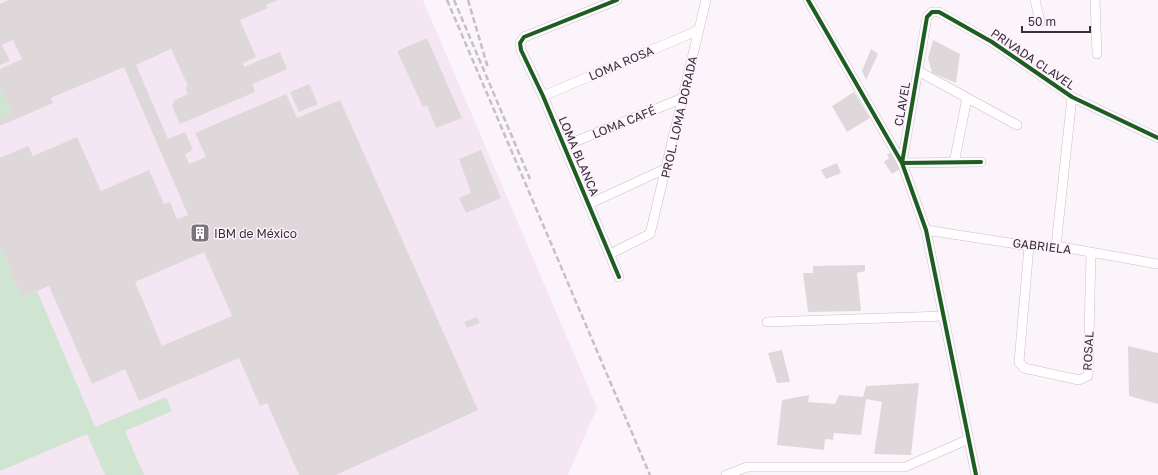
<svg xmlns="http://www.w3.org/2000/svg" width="1158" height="475" viewBox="0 0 1158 475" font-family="'Golos Text',sans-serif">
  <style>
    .built { fill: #f5e6f3 }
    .green { fill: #cfe5d1 }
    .building { fill: #dfd8da; fill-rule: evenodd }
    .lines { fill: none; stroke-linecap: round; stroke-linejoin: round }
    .street-casing { stroke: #c6c0c6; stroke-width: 10 }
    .street { stroke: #fffdfe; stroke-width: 9 }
    .rail { stroke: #c3c1c3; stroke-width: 2.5; stroke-dasharray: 6 3; stroke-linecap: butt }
    .cycleway-casing { stroke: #fff1fe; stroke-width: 6 }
    .cycleway { stroke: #1b5e20; stroke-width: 4 }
    .labels { text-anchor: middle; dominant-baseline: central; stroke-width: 3; stroke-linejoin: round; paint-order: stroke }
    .street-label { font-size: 12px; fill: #363136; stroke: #fff1fe }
    .poi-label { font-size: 12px; fill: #363136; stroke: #fff1fe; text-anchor: start }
  </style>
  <rect width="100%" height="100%" fill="#fcf4fb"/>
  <!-- built -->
  <path class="built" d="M0,0H423L597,408L568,475H0Z"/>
  <!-- green -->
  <path class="green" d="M0,87L12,114L0,119Z
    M0,246L22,297L37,291L95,427L166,397L172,411L125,431L144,475H105L87,434L0,471Z"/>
  <!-- building -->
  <path class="building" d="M9,0H278L266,5L268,8L240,20L256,57L243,63L244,67L280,52L287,69L252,84L255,92L180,124L172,106L175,100L188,94L185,88L188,86L171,49L136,65L168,139L185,132L193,150L185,154L189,164L206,157L195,133L286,94L297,118L340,100L478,410L336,475H299L267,403L260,406L239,358L139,401L125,369L92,384L49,286L22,297L0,246V158L28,146L33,156L77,137L101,191L149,170L164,204L170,202L177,219L188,215L124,67L51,98L53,103L0,126V119L12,114L0,87V69L22,59L13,40L2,45L10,61L0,65V4ZM204,252L232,316L162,346L135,282Z
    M427,38L462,118L436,128L427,105L423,107L397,51Z
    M933,40L960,54L956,83L932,73L928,58Z
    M871,49L878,54L866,80L862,71Z
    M309,84L318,104L299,112L290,92Z
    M854,92L870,118L847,132L832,106Z
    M481,150L501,198L466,213L459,198L471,193L459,159Z
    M891,153L900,169L892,174L884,162L889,158L887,154Z
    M837,163L841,173L826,179L821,170Z
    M865,265V271L857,273L861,311L808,312L803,273H813V266Z
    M477,317L480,323L467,328L464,322Z
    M1128,346L1158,353V404L1129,396Z
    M782,350L790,382L777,383L768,353Z
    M919,383L911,455L874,454L882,402L866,399L861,435L834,433L833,440L825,439L824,450L777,445L782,400L809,395L808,402L835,404L839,395L863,397L866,386Z"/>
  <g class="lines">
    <!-- street casing -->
    <g class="street-casing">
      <path id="street" d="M617,0L524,37L520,43L521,50L543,96L619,277
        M808,0L902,163L926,230L976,475
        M1035,0L1040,22
        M1095,0L1097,54
        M918,71L1017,125
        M543,96L699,30
        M564,146L683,98
        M981,162L902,163L927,17L932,12H939L992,42L1072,97L1158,138
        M954,163L967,98
        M589,204L667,168
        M926,230L1029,246H1056L1158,264
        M1029,246L1019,362L1024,368L1079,380L1088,376L1091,253
        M1056,246L1072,97
        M610,254L650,234L706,0
        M767,322L944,316
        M726,475L747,467H905L969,439"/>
    </g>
    <!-- street -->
    <use href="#street" class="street"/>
    <!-- rail -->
    <path class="rail" d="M447,0L650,475
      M454,0L530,179
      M468,0L488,68"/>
    <!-- cycleway casing -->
    <g class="cycleway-casing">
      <path id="cycleway" d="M617,0L524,37L520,43L521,50L543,96L619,277
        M808,0L902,163L926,230L976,475
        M981,162L902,163L927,17L932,12H939L992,42L1072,97L1158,138"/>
    </g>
    <!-- cycleway -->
    <use href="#cycleway" class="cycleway"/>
  </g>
  <!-- icons -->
  <defs>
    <g id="building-square" transform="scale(1)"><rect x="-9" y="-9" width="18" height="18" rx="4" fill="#7b757b" stroke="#fff1fe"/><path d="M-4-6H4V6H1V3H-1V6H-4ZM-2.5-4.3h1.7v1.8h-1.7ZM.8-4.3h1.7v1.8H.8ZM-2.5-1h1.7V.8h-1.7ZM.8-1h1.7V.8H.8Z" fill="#fff"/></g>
  </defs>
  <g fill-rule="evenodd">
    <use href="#building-square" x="200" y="233"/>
  </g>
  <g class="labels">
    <!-- street labels -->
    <g class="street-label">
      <text transform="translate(1033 59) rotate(34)">PRIVADA CLAVEL</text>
      <text transform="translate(621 63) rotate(-23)">LOMA ROSA</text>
      <text transform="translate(902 104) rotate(-80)">CLAVEL</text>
      <text transform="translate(679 117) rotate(-77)">PROL. LOMA DORADA</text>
      <text transform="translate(624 122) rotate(-22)">LOMA CAFÉ</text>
      <text transform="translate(579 156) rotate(67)">LOMA BLANCA</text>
      <text transform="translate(1042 246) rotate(7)">GABRIELA</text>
      <text transform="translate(1088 351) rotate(-87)">ROSAL</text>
    </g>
    <!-- poi labels -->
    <g class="poi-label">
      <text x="214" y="233">IBM de México</text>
    </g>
  </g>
  <!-- scale -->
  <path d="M1022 26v6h68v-6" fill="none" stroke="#363136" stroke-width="2"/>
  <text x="1028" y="26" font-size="12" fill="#363136" stroke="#fff1fe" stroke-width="3" paint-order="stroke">50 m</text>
</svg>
